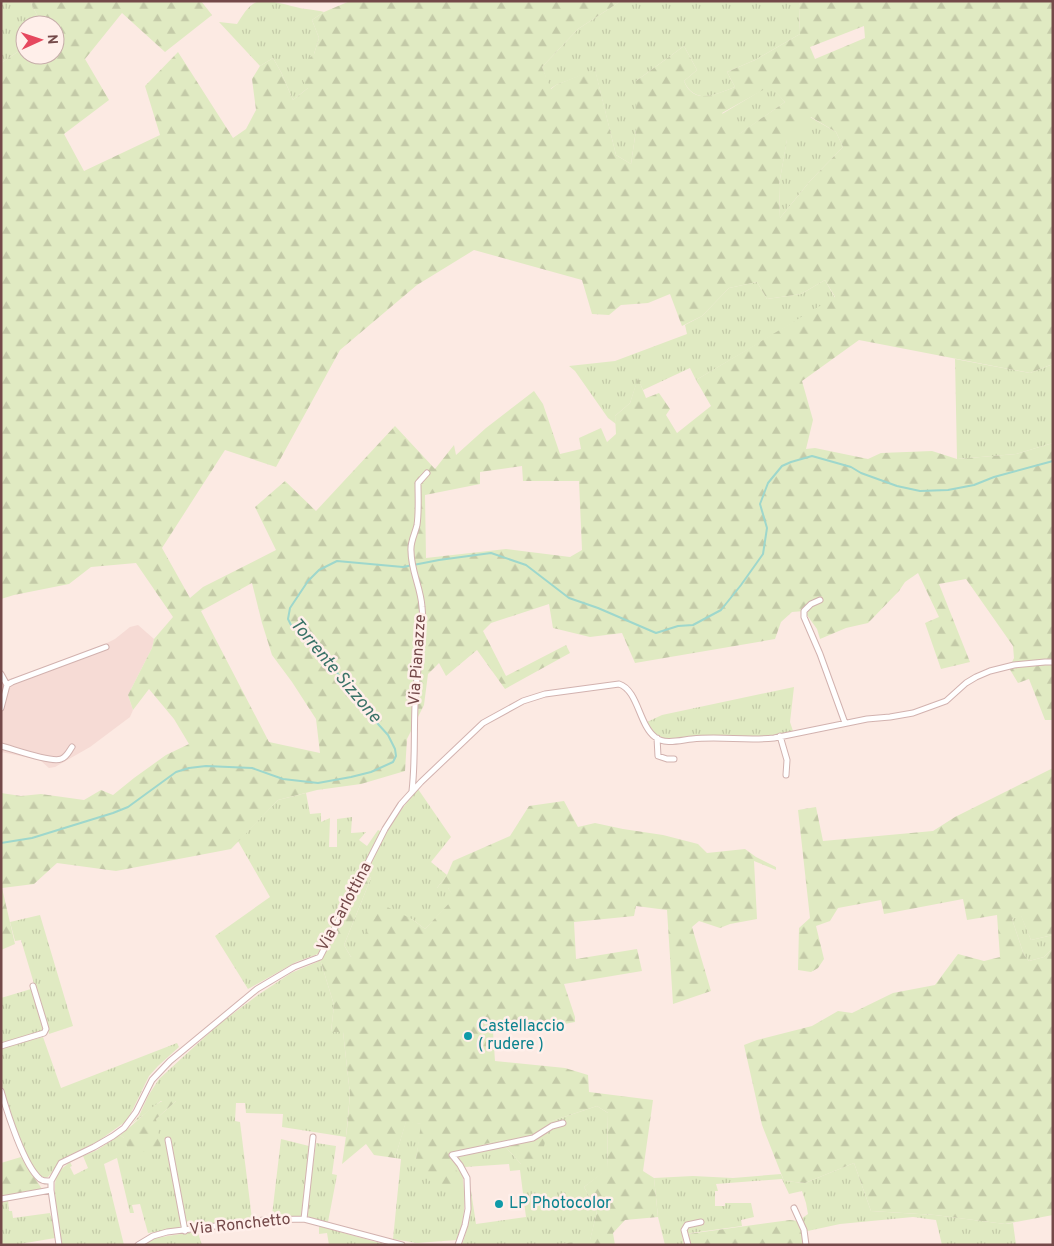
<svg xmlns="http://www.w3.org/2000/svg" width="1054" height="1246" viewBox="0 0 1054 1246" font-family="Overpass,sans-serif">
  <style>
    .residential { fill: #f6dbd5 }
    .grass { fill: url(#grass-tufts) }
    .forest { fill: url(#forest-firs); fill-rule: evenodd }
    .lines { fill: none; stroke-linecap: round; stroke-linejoin: round }
    .stream { stroke: #9ed7cc; stroke-width: 2 }
    .minor-casing { stroke: #d2b2af; stroke-width: 7 }
    .minor { stroke: #fff; stroke-width: 5 }
    .culture-dot { fill: #0f9aa8; stroke: #ffefea; stroke-width: 2 }
    .labels { text-anchor: middle; dominant-baseline: central; stroke-width: 5; stroke-linejoin: round; paint-order: stroke }
    .street-label { font-size: 16px; fill: #744949; stroke: #ffefea }
    .culture-label { font-size: 16px; fill: #0d838f; stroke: #ffefea; text-anchor: start }
    .water-label { font-size: 18px; font-style: italic; fill: #3a7368; stroke: #ffefea }
  </style>
  <defs>
    <pattern id="grass-tufts" width="24" height="20" patternUnits="userSpaceOnUse" patternTransform="scale(1.25)"><rect width="24" height="20" fill="#e0eac2"/><path d="M3 7l-1-3M5 7V3M7 7l1-3M15 17l-1-3M17 17v-4M19 17l1-3" fill="none" stroke="#c4caa8"/></pattern>
    <pattern id="forest-firs" width="22" height="20" patternUnits="userSpaceOnUse" patternTransform="scale(1.25)"><rect width="22" height="20" fill="#e0eac2"/><path d="M5 1l3.5 6h-7zM16 11l3.5 6h-7z" fill="#c4caa8"/></pattern>
  </defs>
  <rect width="100%" height="100%" fill="#fceae3"/>
  <!-- residential -->
  <path class="residential" d="M138,625L154,639L152,648L128,695L133,710L130,717L90,747L55,767L49,768L40,760L1,752V669L8,679L15,678L105,644L115,639L130,627Z"/>
  <!-- grass -->
  <path class="grass" d="M1,1H30L42,25H25V47L1,63Z
    M260,1C275,1 283,4 296,7C306,10 314,9 324,12L312,20L319,38L314,54L308,88L293,100L281,72L273,58L260,66L219,22L237,24C243,15 249,3 260,1Z
    M621,1H801L799,5L800,34L755,60L727,72L735,87C716,94 695,106 684,81L697,70L684,46L636,81V130L631,164L616,155L595,70L556,85L550,89L542,67L578,29Z
    M770,85L785,102L738,135L722,114Z
    M810,117L836,132L843,147L810,181L780,218L779,185L787,139Z
    M825,280L835,298L696,380L690,368L643,390L638,379L630,403L615,416L616,424L608,418L575,371L569,366L615,361L687,334L685,325L702,316L729,288L757,282L767,299L801,294Z
    M955,359L1030,373L1053,364V443L1016,454L957,459Z
    M794,687L790,722L794,734L780,736L660,740L645,723L662,715Z
    M418,789L451,837L431,862L447,875L437,888H448L455,898L425,929L412,919L351,957L344,945L371,878L365,873C380,842 395,815 418,789Z
    M306,793L310,814L321,813V822L330,818L329,847H337V819L352,817L351,833L366,832L359,840L367,846L378,830L382,832L337,922L318,954L296,962L248,989L215,936L270,897L238,841L278,800Z
    M40,915L73,1026L49,1034L21,940L15,941L10,922Z
    M1021,915L1031,940L1053,935V948L1044,957L1029,961L1024,955L1012,919Z
    M320,959L334,1005L331,1032H343L350,1094L346,1137L282,1127L283,1114L246,1113L245,1103H236L235,1121L240,1122L252,1219L187,1228L171,1144L166,1145L182,1228L148,1233L140,1204L132,1205L134,1213H130L117,1158L104,1164L124,1245H62C60,1229 50,1185 58,1173C61,1169 66,1165 70,1162L72,1166L70,1167L74,1175L88,1168L83,1156L97,1150L120,1135L124,1138L156,1119L176,1101H161L132,1124L139,1116L148,1096L159,1079L219,1024L258,995L291,973L317,962Z
    M31,989L43,1029L42,1031L1,1044V998Z
    M43,1037L61,1088L177,1043L179,1047L158,1066L149,1076L131,1113L125,1122L97,1142L70,1155L61,1162L48,1177C45,1178 44,1178 41,1176C28,1169 3,1096 1,1080C0,1069 1,1058 1,1048Z
    M597,1106L608,1113L607,1170L584,1187L597,1211L590,1241L552,1245H462C469,1226 470,1211 469,1191H471L476,1224L526,1217L520,1170L510,1171L509,1164L465,1167L462,1170C465,1197 467,1213 457,1240L417,1243L393,1239L401,1159L395,1158L406,1121L422,1124L416,1159L452,1166C468,1149 477,1146 499,1140L521,1164L549,1122Z
    M281,1139L309,1146L301,1217L272,1215Z
    M316,1143L336,1146L332,1174L337,1175L328,1222L306,1217Z
    M854,1163L871,1211L935,1215L1005,1224L1013,1223L1016,1245H942L936,1220L913,1217L840,1224L803,1232L798,1221L808,1214L806,1203L802,1191L789,1194L782,1179L716,1184L718,1191H715V1206H725V1203H751L754,1217L741,1220L742,1226L691,1233L682,1236L684,1245H665L658,1217L654,1178L693,1176L733,1178L781,1174L784,1181L805,1183Z
    M8,1200L9,1211H12L13,1218L50,1213L53,1223L55,1238L14,1245H1V1201Z
    M319,1226L387,1245H329L327,1233L319,1234Z
    M186,1233H198L202,1245H143L156,1238Z"/>
  <!-- forest -->
  <path class="forest" d="M30,1H201L212,15L165,52L122,13L85,59L109,100L64,134L84,171L160,135L145,86L178,52L233,138L246,129L256,110L252,79L260,66L273,58L281,72L293,100L308,88L301,78L303,64L314,54L319,38L312,20L324,12L350,1H621L578,29L542,67L551,89L556,85L595,69L616,155L631,164L636,130V81L684,46L697,70L684,81C694,106 716,94 735,87L727,72L755,60L800,34L799,5L801,1H1053V364L1030,373L859,340L802,381L813,420L806,449L815,448L868,459L881,453L932,451L957,459L1016,454L1053,443V720H1045L1029,679L1018,683L1009,668L1014,658L1013,646L966,579L939,584L970,662L941,669L925,623L939,617L918,573L905,582L899,591L868,623L846,628L820,639L817,629L804,611L792,612L781,622L775,639L635,663L622,633L590,637L553,628L549,604L491,623L483,631L506,676L566,645L570,653L505,689L477,650L446,676L439,663L428,674L424,705L407,739L405,771L361,784L317,790L278,800L231,849L116,871L57,863L34,884L2,888L15,944L1,950V793L21,796L41,794L84,800L101,790L113,795L134,778L166,755L189,744L174,719L149,689L133,710L128,695L152,648L154,639L173,617L136,563L91,567L69,584L14,595L1,599V63L25,47V55H55V25H42ZM864,26L865,38L815,59L810,47ZM770,86L785,102L739,134L722,113ZM811,117L836,132L843,147L810,181L780,218L779,185L787,140ZM474,250L582,280L592,314L609,315L621,305L648,303L670,294L682,326L702,316L729,288L757,282L767,299L801,294L825,280L835,297L696,380L711,406L677,433L666,415L670,409L659,393L646,398L638,378L630,403L615,416L616,434L607,442L601,428L579,438L581,449L560,454L543,404L534,391L486,428L456,455L454,445L435,469L395,426L316,511L285,481L255,507L276,550L203,587L190,598L162,548L225,450L276,467L340,350L417,285ZM522,466L523,481H579L582,550L570,557L506,549L426,558L425,495L480,484V472ZM252,583L262,623L272,655L292,682L316,719L320,753L269,742L201,611Z
    M1053,768V935L1031,940L1021,916L1012,919L1024,955L1029,961L1044,957L1053,948V1215L1005,1224L935,1215L871,1211L854,1163L805,1183L784,1181L762,1125L744,1045L757,1040L812,1026L838,1011L852,1013L893,993L935,985L958,954L984,961L1000,957L997,915L967,920L963,899L884,914L881,900L838,908L830,921L816,926L824,959L818,968L811,972L798,970L799,928L810,918L798,810L816,807L823,841L933,831L955,817Z
    M564,801L578,827L595,823L623,829L663,835L698,844L707,853L745,849L756,857L776,867V870L754,861L757,919L730,924L720,928L699,921L692,927L711,991L673,1004L667,910L636,906L634,916L574,922L576,959L637,949L642,971L564,984L575,1017V1022L528,1031L493,1032L495,1061L565,1068L588,1075L589,1092L653,1100L643,1171L654,1178L658,1217L625,1220L613,1233L615,1245H552L590,1240L597,1211L584,1187L607,1169L608,1113L597,1106L549,1122L540,1166L521,1164L499,1140C477,1146 468,1149 453,1166C462,1178 465,1180 455,1193L436,1187L419,1171L416,1159L421,1124L406,1122L395,1158L374,1155L366,1144L342,1164L347,1129L350,1094L343,1032H331L334,1005L320,959L365,873L371,878L344,945L351,957L383,905L412,919L425,929L454,898L448,888L441,891L437,888L447,875L453,861L510,836L529,806Z
    M166,1099L176,1101L156,1119L161,1147L130,1155L124,1138L120,1135C136,1124 148,1107 166,1099Z
    M21,1157L42,1189L1,1197V1163Z
    M790,1220L798,1221L803,1232L805,1245H691L688,1234Z"/>
  <g class="lines">
    <!-- stream -->
    <path class="stream" d="M1,843L32,838L113,813L128,807L176,772L189,768L206,766L252,768L283,779L318,783L351,777L371,772L393,762L396,756L395,749L388,735L369,714L348,688L326,657L291,625L288,619L290,608L308,581L319,570L337,561L403,567L439,560L491,553L526,565L569,598L598,608L656,633L678,626L693,625L721,610L741,585L763,554L767,528L760,504L768,483L782,466L791,462L812,456L851,467L861,473L897,486L920,491L948,490L974,485L994,477L1053,461"/>
    <!-- minor casing -->
    <g class="minor-casing">
      <path id="minor" d="M820,600L811,604L804,611V617L820,654L845,723
        M1,674L7,685L1,708
        M7,685L12,682L106,647
        M780,736L787,760L786,775
        M657,738L658,756L667,759H674
        M1,746C13,749 51,763 61,759C67,757 69,751 72,747
        M412,791C416,757 413,722 416,688C418,662 425,633 422,607C421,588 411,571 411,551C410,542 415,534 417,525C419,512 418,497 418,483L427,473
        M1,1046L44,1033L46,1029L44,1022L33,986
        M1,1091C7,1112 24,1166 40,1179C44,1182 47,1181 51,1181
        M168,1140L185,1231
        M1,1199L51,1190
        M794,1208L804,1230L806,1245
        M304,1219L313,1137
        M59,1245L51,1190V1181L61,1163L94,1147L113,1136L124,1128L136,1112L152,1080L170,1061L257,989L294,967L320,957L385,829L401,804L421,782L483,723L523,701L545,694L619,684C638,690 639,725 655,737C664,745 681,740 692,739C720,736 747,741 774,738L867,719L890,717L913,713L946,701L966,683L976,677L990,671L1014,665L1045,662H1053
        M138,1245L153,1236L167,1232L264,1220L304,1219L402,1245
        M458,1245L465,1225L468,1209L467,1178L460,1165L452,1155L533,1138L552,1126L563,1123
        M688,1245L684,1230L687,1225L701,1222"/>
    </g>
    <!-- minor -->
    <use href="#minor" class="minor"/>
  </g>
  <!-- markers -->
  <g class="culture-dot">
    <circle cx="468" cy="1036" r="5"/>
    <circle cx="499" cy="1204" r="5"/>
  </g>
  <g class="labels">
    <!-- street labels -->
    <g class="street-label">
      <text transform="translate(418 660) rotate(-86)">Via Pianazze</text>
      <text transform="translate(345 907) rotate(-62)">Via Carlottina</text>
      <text transform="translate(240 1225) rotate(-6)">Via Ronchetto</text>
    </g>
    <!-- culture labels -->
    <g class="culture-label">
      <text x="478" y="1027">Castellaccio<tspan x="478" dy="18">( rudere )</tspan></text>
      <text x="509" y="1204">LP Photocolor</text>
    </g>
    <!-- water labels -->
    <g class="water-label">
      <text transform="translate(335 671) rotate(50)">Torrente Sizzone</text>
    </g>
  </g>
  <!-- border -->
  <rect width="1054" height="1246" fill="none" stroke="#744949" stroke-width="5"/>
  <!-- north arrow -->
  <g transform="translate(40 40) rotate(87)"><circle r="24" fill="#ffefea" stroke="#c7adaa"/>
  <path d="M0-4L9 19L0 12L-9 19Z" fill="#e6485e"/>
  <text y="-8" font-size="14" font-weight="bold" text-anchor="middle" fill="#744949">N</text>
  </g>
</svg>
